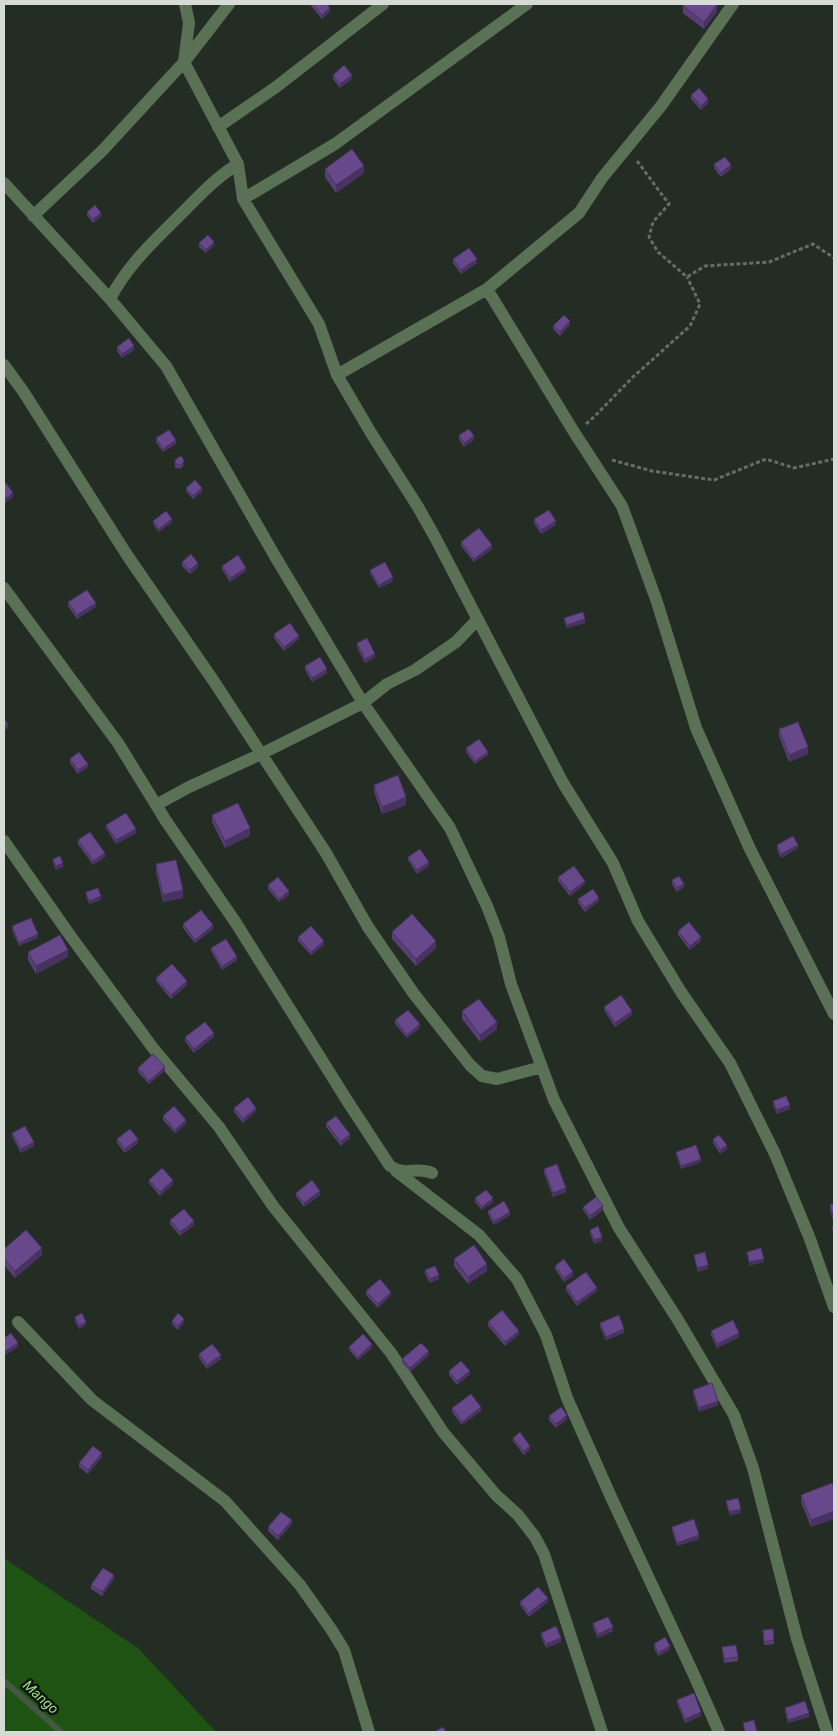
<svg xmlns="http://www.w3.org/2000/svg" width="838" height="1736" viewBox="0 0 838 1736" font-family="Roboto,sans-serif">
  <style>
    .green { fill: #1f5314 }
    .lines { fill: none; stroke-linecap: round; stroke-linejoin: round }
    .stream { stroke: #445841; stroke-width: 6 }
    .path { stroke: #656d64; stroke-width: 3; stroke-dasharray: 4 2.5; stroke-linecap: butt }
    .minor { stroke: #5a7156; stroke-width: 12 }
    .wall { fill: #593e77 }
    .shaded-wall { fill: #483261 }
    .building { fill: #67488a; stroke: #483261 }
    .labels { text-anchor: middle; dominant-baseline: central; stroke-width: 5; stroke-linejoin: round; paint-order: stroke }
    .water-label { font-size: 14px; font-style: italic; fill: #96df87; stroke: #10140f }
  </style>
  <rect width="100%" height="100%" fill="#242d23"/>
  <!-- green -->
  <path class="green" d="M4,1558L139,1649L216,1732H4Z"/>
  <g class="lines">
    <!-- stream -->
    <path class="stream" d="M4,1681L61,1732"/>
    <!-- path -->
    <path class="path" d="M637,161L669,204L653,222L649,237L658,252L687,277L705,266L769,262L813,244L834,258
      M586,424L594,417L633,377L690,326L700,304L687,277
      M612,460L652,471L714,480L766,459L794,468L834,459"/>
    <!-- minor -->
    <path class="minor" d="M185,4L189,23L184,62L238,164L243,199L319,324L337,375L371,433L418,507L436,539L563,783L613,863L638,921L681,992L730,1063L775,1154L810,1239L834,1307
      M218,127L276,87L383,4
      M4,183L110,299L166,366L276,558L363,703L450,828L487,906L499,937L511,984L554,1100L619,1228L678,1320L734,1415L753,1468L797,1639L827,1732
      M243,199L335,144L527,4
      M33,216L102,151L184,62L229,4
      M487,289L574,432L622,506L657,602L696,728L750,849L834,1014
      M110,299C127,266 152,243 178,217C197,198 215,178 238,164
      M4,365L23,391L127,555L215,683L326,853L368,927L414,994L470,1065L482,1076L497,1079L542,1067
      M337,375L487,289L579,213L602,178L661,106L733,4
      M4,588L118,743L166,821L236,923L348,1102L390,1166C408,1177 415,1166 432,1173
      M156,805L189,787L261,754L363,703L387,684L415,670L456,642L478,619
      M4,841L69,934L153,1048L219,1127L273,1206L391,1353L443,1432L496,1495L518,1515L535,1537L544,1554L602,1732
      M396,1171L479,1235L517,1279L546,1335L567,1398L611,1497L694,1675L719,1732
      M18,1322L92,1400L225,1501L300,1585L331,1629L344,1650L369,1732"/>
  </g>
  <!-- wall -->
  <path class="wall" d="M311,4H327L330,11L322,19L311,6Z
    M683,6L717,12L704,29L683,13Z
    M333,75L352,79L340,88L333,79Z
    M691,95L708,103L701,110L691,99Z
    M714,164L731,169L721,177L714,168Z
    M325,169L364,173L336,193L325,177Z
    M87,212L101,216L93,223L87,215Z
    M199,243L214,245L206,253L199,247Z
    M453,259L477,263L461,274L453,263Z
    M570,325L560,336L553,329V326Z
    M117,347L134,350L122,358L117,351Z
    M459,435L474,440L464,447L459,439Z
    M156,438L176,444L163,452L156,442Z
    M175,460L184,465L181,468L178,469L175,467Z
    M186,488L202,492L193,499L186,491Z
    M534,519L556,525L541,534L534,523Z
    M153,521L172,522L159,532L153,524Z
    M461,542L492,549L474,562L461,546Z
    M182,562L198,567L190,574L182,566Z
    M222,566L246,571L230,582L222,569Z
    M370,570L393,581L379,588L370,573Z
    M68,602L96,607L77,619L68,606Z
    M564,618L585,623L567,628L564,621Z
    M274,634L299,639L284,651L274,638Z
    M357,643L375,657L365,663L357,647Z
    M305,666L327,673L312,682L305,670Z
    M779,729L808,754L789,762L779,736Z
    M466,748L488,755L475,764L466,752Z
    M70,759L88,767L78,774L70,763Z
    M374,785L406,805L382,814L374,792Z
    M212,815L250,836L225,848L212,822Z
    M106,825L136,833L116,844L106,828Z
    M78,840L105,857L93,865L78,844Z
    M777,845L798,848L781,858L777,849Z
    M408,857L429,866L417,874L408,860Z
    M53,859L63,867L56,870L53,862Z
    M156,864L183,898L163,902L156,872Z
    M558,877L585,884L570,896L558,881Z
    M672,880L684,887L677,892L672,884Z
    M268,885L289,895L279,902L268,889Z
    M86,892L101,900L89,904L86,896Z
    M578,899L599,901L585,912L578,903Z
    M183,924L213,929L195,943L183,928Z
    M12,926L38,938L19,946L12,930Z
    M678,931L701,941L690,950L678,935Z
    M392,932L436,948L416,966L392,939Z
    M298,937L324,945L311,955L298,941Z
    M211,948L237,960L222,970L211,951Z
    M28,952L68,957L36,974L28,960Z
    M156,978L187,985L171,999L156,981Z
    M604,1007L632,1015L615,1027L604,1010Z
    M462,1011L497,1029L480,1042L462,1019Z
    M395,1020L420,1028L407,1038L395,1024Z
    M185,1037H214L194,1053L185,1041Z
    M138,1068L165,1071L149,1084L138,1072Z
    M773,1101L790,1109L777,1114L773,1105Z
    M234,1108L256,1111L243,1123L234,1112Z
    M163,1116L186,1124L175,1133L163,1120Z
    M326,1123L350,1138L341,1146L326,1127Z
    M12,1133L34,1146L21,1153L12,1136Z
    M117,1139L138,1143L125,1153L117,1143Z
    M713,1139L727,1149L720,1154L713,1143Z
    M676,1152L701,1162L681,1169L676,1155Z
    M544,1169L566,1192L553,1197L544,1173Z
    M149,1180L173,1184L160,1196L149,1183Z
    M296,1193L320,1195L304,1207L296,1196Z
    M475,1198L493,1202L482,1210L475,1202Z
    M834,1204V1224L830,1209V1205Z
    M583,1207L603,1210L590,1220L583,1210Z
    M488,1211L510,1215L494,1225L488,1214Z
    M170,1220L194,1225L180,1236L170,1224Z
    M590,1230L602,1241L594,1244L590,1233Z
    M4,1249L42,1255L15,1278L4,1265Z
    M454,1259L487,1271L468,1284L454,1266Z
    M555,1266L573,1276L564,1282L555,1269Z
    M425,1270L439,1279L430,1283L425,1274Z
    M566,1286L597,1291L577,1306L566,1290Z
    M366,1291L391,1295L378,1308L366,1295Z
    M75,1317L86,1325L79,1329L75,1321Z
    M172,1321L184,1322L178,1330L172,1324Z
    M488,1322L519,1334L505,1346L488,1326Z
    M600,1323L624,1333L606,1340L600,1327Z
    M711,1331L739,1337L717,1348L711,1335Z
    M349,1347L372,1348L358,1360L349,1350Z
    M199,1354L221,1359L207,1369L199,1358Z
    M429,1355L410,1372L402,1363V1359Z
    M449,1371L470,1374L457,1385L449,1375Z
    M693,1390L718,1405L699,1412L693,1394Z
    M452,1408L481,1411L462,1425L452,1412Z
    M549,1416L567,1419L556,1428L549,1420Z
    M513,1438L530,1450L524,1455L513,1441Z
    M102,1457L88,1474L79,1467V1463Z
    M834,1489V1519L811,1527L801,1502V1495Z
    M292,1524L278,1540L268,1531V1527Z
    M672,1527L699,1539L677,1546L672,1531Z
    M114,1579L102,1596L91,1589V1585Z
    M520,1602H548L529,1617L520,1605Z
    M593,1623L613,1631L598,1638L593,1627Z
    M763,1630L774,1640V1644L764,1645Z
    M541,1633L561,1642L546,1648L541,1636Z
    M654,1644L670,1650L658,1656L654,1648Z
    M722,1647L738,1657V1661L724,1663Z
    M677,1700L701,1716L685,1723L677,1703Z
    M785,1708L809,1717L788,1723L785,1712Z"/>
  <!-- shaded-wall -->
  <path class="shaded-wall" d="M717,5V12L704,29V22Z
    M330,8V11L322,19V15Z
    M352,75V79L340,88V84Z
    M708,99V103L701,110V106Z
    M731,165V169L721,177V173Z
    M364,166V173L336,193V185Z
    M101,213V216L93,223V219Z
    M214,242V245L206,253V250Z
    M477,259V263L461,274V270Z
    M570,321V325L560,336V332Z
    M134,346V350L122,358V354Z
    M474,436V440L464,447V443Z
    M176,440V444L163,452V449Z
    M202,488V492L193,499V496Z
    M13,493V497L4,504V500Z
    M172,519V522L159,532V529Z
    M556,521V525L541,534V530Z
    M492,545V549L474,562V559Z
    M198,563V567L190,574V570Z
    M246,568V571L230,582V578Z
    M393,577V581L379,588V585Z
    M96,603V607L77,619V615Z
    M585,619V623L567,628V625Z
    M299,636V639L284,651V647Z
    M375,654V657L365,663V659Z
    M327,669V673L312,682V678Z
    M8,724V728L4,731V727Z
    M808,747V754L789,762V755Z
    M488,752V755L475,764V761Z
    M88,764V767L78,774V770Z
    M406,797V805L382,814V807Z
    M250,828V836L225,848V841Z
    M136,829V833L116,844V840Z
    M798,845V848L781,858V854Z
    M105,853V857L93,865V861Z
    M429,862V866L417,874V870Z
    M63,863V867L56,870V866Z
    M585,881V884L570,896V892Z
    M684,884V887L677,892V888Z
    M183,890V898L163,902V895Z
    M289,891V895L279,902V899Z
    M101,896V900L89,904V901Z
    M599,898V901L585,912V908Z
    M213,925V929L195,943V940Z
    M38,934V938L19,946V943Z
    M701,937V941L690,950V946Z
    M324,941V945L311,955V952Z
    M436,941V948L416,966V959Z
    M68,950V957L36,974V966Z
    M237,957V960L222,970V966Z
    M187,981V985L171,999V995Z
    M632,1011V1015L615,1027V1023Z
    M497,1022V1029L480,1042V1035Z
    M420,1024V1028L407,1038V1035Z
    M214,1033V1037L194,1053V1049Z
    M165,1067V1071L149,1084V1081Z
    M790,1105V1109L777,1114V1110Z
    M256,1108V1111L243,1123V1119Z
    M186,1120V1124L175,1133V1130Z
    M350,1134V1138L341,1146V1142Z
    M138,1139V1143L125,1153V1149Z
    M34,1142V1146L21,1153V1149Z
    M727,1145V1149L720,1154V1150Z
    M701,1159V1162L681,1169V1166Z
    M173,1180V1184L160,1196V1192Z
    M566,1188V1192L553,1197V1193Z
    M320,1191V1195L304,1207V1203Z
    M493,1198V1202L482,1210V1207Z
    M603,1206V1210L590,1220V1216Z
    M510,1212V1215L494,1225V1221Z
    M194,1221V1225L180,1236V1232Z
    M602,1237V1241L594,1244V1240Z
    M42,1248V1255L15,1278V1271Z
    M764,1259V1262L749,1266V1262Z
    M487,1264V1271L468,1284V1277Z
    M708,1265V1269L697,1272V1268Z
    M573,1272V1276L564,1282V1278Z
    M439,1275V1279L430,1283V1279Z
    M597,1288V1291L577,1306V1302Z
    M391,1292V1295L378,1308V1304Z
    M184,1319V1322L178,1330V1326Z
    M86,1322V1325L79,1329V1326Z
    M624,1329V1333L606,1340V1337Z
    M519,1331V1334L505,1346V1342Z
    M739,1333V1337L717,1348V1344Z
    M18,1343V1347L4,1356V1352Z
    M372,1344V1348L358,1360V1357Z
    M429,1351V1355L410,1372V1368Z
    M221,1355V1359L207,1369V1365Z
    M470,1371V1374L457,1385V1381Z
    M718,1401V1405L699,1412V1408Z
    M481,1407V1411L462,1425V1422Z
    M567,1415V1419L556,1428V1424Z
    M530,1446V1450L524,1455V1451Z
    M102,1453V1457L88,1474V1470Z
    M741,1509V1513L729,1516V1512Z
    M834,1511V1519L811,1527V1520Z
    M292,1520V1524L278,1540V1536Z
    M699,1535V1539L677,1546V1543Z
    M114,1575V1579L102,1596V1592Z
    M548,1598V1602L529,1617V1613Z
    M613,1627V1631L598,1638V1634Z
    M561,1638V1642L546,1648V1644Z
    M670,1646V1650L658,1656V1653Z
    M701,1712V1716L685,1723V1719Z
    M809,1713V1717L788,1723V1720Z"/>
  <!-- building -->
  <path class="building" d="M312,4H327L330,8L322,15Z
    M685,4H715L717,5L704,22L683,6Z
    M344,65L352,75L340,84L333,75Z
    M699,88L708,99L701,106L691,95Z
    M352,149L364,166L336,185L325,169Z
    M725,157L731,165L721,173L714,164Z
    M95,205L101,213L93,219L87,212Z
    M208,235L214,242L206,250L199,243Z
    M469,248L477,259L461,270L453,259Z
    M564,315L570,321L560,332L553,326Z
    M129,338L134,346L122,354L117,347Z
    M469,429L474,436L464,443L459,435Z
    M169,430L176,440L163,449L156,438Z
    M180,456L183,458L184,462L181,465H178L175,463V460Z
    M195,480L202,488L193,496L186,488Z
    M6,483L13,493L4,500V484Z
    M549,510L556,521L541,530L534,519Z
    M166,511L172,519L159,529L153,521Z
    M479,528L492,545L474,559L461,542Z
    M191,554L198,563L190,570L182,562Z
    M238,555L246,568L230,578L222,566Z
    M385,562L393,577L379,585L370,570Z
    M87,590L96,603L77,615L68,602Z
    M583,612L585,619L567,625L564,618Z
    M290,623L299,636L284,647L274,634Z
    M367,638L375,654L365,659L357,643Z
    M320,657L327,669L312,678L305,666Z
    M4,719L8,724L4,727Z
    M798,722L808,747L789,755L779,729Z
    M479,739L488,752L475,761L466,748Z
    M79,752L88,764L78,770L70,759Z
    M398,775L406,797L382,807L374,785Z
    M238,803L250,828L225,841L212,815Z
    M126,813L136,829L116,840L106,825Z
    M90,832L105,853L93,861L78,840Z
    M793,836L798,845L781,854L777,845Z
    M420,849L429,862L417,870L408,857Z
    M60,856L63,863L56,866L53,859Z
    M176,860L183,890L163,895L156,864Z
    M574,866L585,881L570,892L558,877Z
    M679,876L684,884L677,888L672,880Z
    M278,877L289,891L279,899L268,885Z
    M98,888L101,896L89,901L86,892Z
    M593,889L599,898L585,908L578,899Z
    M201,910L213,925L195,940L183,924Z
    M412,914L436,941L416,959L392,932Z
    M31,918L38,934L19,943L12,926Z
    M689,922L701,937L690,946L678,931Z
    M311,926L324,941L311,952L298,937Z
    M60,935L68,950L36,966L28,952Z
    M226,939L237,957L222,966L211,948Z
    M172,964L187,981L171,995L156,978Z
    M621,995L632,1011L615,1023L604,1007Z
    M479,999L497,1022L480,1035L462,1011Z
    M408,1010L420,1024L407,1035L395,1020Z
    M205,1022L214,1033L194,1049L185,1037Z
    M153,1054L165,1067L149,1081L138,1068Z
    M786,1096L790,1105L777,1110L773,1101Z
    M248,1097L256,1108L243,1119L234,1108Z
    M174,1106L186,1120L175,1130L163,1116Z
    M336,1116L350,1134L341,1142L326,1123Z
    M25,1126L34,1142L21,1149L12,1133Z
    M130,1129L138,1139L125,1149L117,1139Z
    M719,1135L727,1145L720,1150L713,1139Z
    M696,1145L701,1159L681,1166L676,1152Z
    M557,1164L566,1188L553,1193L544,1169Z
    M162,1168L173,1180L160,1192L149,1180Z
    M312,1180L320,1191L304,1203L296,1193Z
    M486,1190L493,1198L482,1207L475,1198Z
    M596,1197L603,1206L590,1216L583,1207Z
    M504,1201L510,1212L494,1221L488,1211Z
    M834,1204V1220L830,1205Z
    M184,1209L194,1221L180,1232L170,1220Z
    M598,1226L602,1237L594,1240L590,1230Z
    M834,1226V1234L832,1227Z
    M26,1230L42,1248L15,1271L4,1258V1249Z
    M474,1245L487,1264L468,1277L454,1259Z
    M761,1248L764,1259L749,1262L747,1252Z
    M705,1252L708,1265L697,1268L694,1255Z
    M564,1259L573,1272L564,1278L555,1266Z
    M435,1266L439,1275L430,1279L425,1270Z
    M586,1272L597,1288L577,1302L566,1286Z
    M380,1279L391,1292L378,1304L366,1291Z
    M502,1310L519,1331L505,1342L488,1322Z
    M82,1313L86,1322L79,1326L75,1317Z
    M178,1313L184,1319L178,1326L172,1321Z
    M619,1315L624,1329L606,1337L600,1323Z
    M733,1320L739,1333L717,1344L711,1331Z
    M11,1333L18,1343L4,1352V1338Z
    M363,1334L372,1344L358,1357L349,1347Z
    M421,1343L429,1351L410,1368L402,1359Z
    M212,1344L221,1355L207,1365L199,1354Z
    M461,1361L470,1371L457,1381L449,1371Z
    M712,1383L718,1401L699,1408L693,1390Z
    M471,1394L481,1407L462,1422L452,1408Z
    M561,1407L567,1415L556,1424L549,1416Z
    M520,1432L530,1446L524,1451L513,1438Z
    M93,1446L102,1453L88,1470L79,1463Z
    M832,1483L834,1489V1511L811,1520L801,1495Z
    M738,1498L741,1509L729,1512L726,1501Z
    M281,1512L292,1520L278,1536L268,1527Z
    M694,1519L699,1535L677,1543L672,1527Z
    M103,1568L114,1575L102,1592L91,1585Z
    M538,1587L548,1598L529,1613L520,1602Z
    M608,1617L613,1627L598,1634L593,1623Z
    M556,1626L561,1638L546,1644L541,1633Z
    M773,1629L774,1640L764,1642L763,1630Z
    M665,1637L670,1646L658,1653L654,1644Z
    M736,1645L738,1657L724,1659L722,1647Z
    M694,1693L701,1712L685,1719L677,1700Z
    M805,1701L809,1713L788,1720L785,1708Z
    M754,1720L757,1732H745L743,1723Z
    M443,1727L446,1732H434Z"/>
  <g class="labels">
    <!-- water labels -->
    <g class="water-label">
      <text transform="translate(41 1697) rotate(42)">Mango</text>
    </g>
  </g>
  <!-- border -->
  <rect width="838" height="1736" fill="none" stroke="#d6dcd5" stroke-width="10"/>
</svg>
